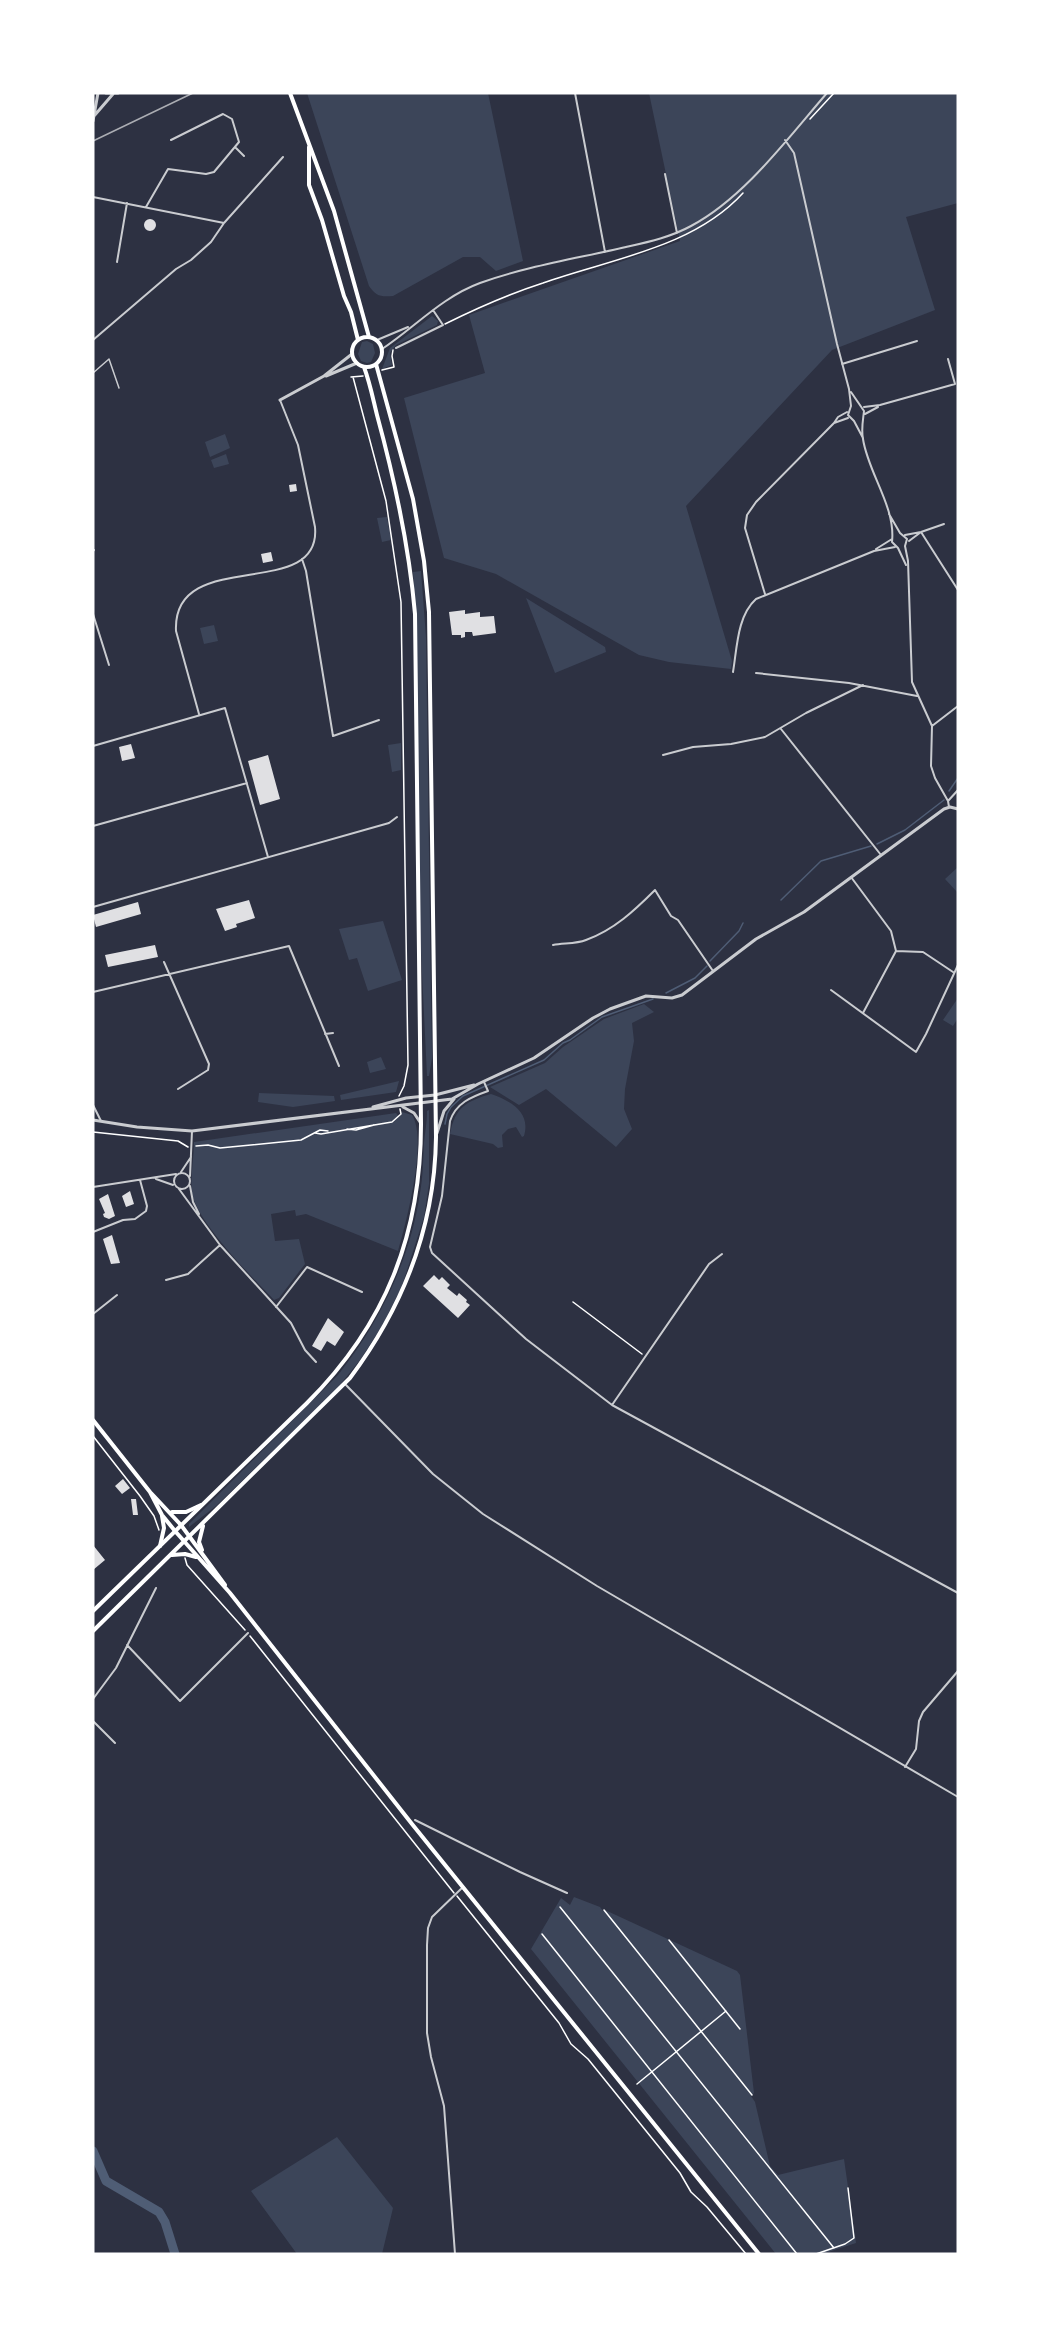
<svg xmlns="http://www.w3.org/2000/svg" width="1051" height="2347" viewBox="0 0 1051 2347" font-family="Inter,sans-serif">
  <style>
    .green { fill: #3c4559 }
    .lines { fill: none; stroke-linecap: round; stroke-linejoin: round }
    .stream { stroke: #4f5d75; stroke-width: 1.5 }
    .river { stroke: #4f5d75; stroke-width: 9 }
    .building { fill: #e0e0e3 }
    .path { stroke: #fff; stroke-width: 1.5 }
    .pedestrian { stroke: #caccd0; stroke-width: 1.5 }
    .minor { stroke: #caccd0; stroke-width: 2 }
    .tertiary { stroke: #caccd0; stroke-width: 3 }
    .secondary { stroke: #fff; stroke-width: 4 }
    .primary { stroke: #fff; stroke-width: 4 }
    .rail { stroke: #abadb3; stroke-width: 1.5 }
  </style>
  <rect width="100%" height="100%" fill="#2d3142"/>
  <!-- green -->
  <path class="green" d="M307,93H488L523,261L496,271L480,257H463L393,296C380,297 376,296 369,286Z
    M649,93H958V203L906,217L935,310L832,350L686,506L732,661L731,669L669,662L639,655L496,574L444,558L404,398L485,373L469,315L680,241Z
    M432,316L438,321L437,325L396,345L390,353L392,365L382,369L390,348Z
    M367,341L373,344L375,353L371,362L367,363L361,361L358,354L362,342Z
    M225,434L230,448L210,457L205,442Z
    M226,454L229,464L214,468L211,460Z
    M387,517L391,540L382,542L377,518Z
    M421,571L426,637L431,997L432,1058L429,1076H427L420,931L417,630L413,572Z
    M526,598L605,647L606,652L555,673Z
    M214,625L218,641L204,644L200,628Z
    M401,743V770L392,772L388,745Z
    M958,867V893L945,879Z
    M383,921L402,980L368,991L357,958L349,960L339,929Z
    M958,998V1018L953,1026L943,1020Z
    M644,1004L654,1012L632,1023L634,1041L625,1089L624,1109L632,1129L616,1147L546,1089L519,1105L490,1087L545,1063L563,1047L604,1019Z
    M381,1057L386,1069L370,1073L367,1062Z
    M399,1081L396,1092L341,1100L340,1095Z
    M259,1093L334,1096L335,1101L293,1107L258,1102Z
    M491,1094C511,1101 531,1112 524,1136L522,1137L516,1127L508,1129L502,1135L503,1147L498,1148L493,1144L450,1134C455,1107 467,1101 491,1094Z
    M429,1110V1184L424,1217L402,1286L384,1323L360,1360L335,1391L216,1506L189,1527V1524L338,1375C380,1322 410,1260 420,1193C423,1177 423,1160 424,1143C425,1132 427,1123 427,1111Z
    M402,1112L412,1115C428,1139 406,1224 398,1251L306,1214L296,1216L295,1210L271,1214L275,1241L299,1239L305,1264L279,1298L274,1300C253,1278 196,1221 192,1193C190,1177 194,1158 194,1142L396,1113L399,1117Z
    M574,1897L600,1907L603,1911L605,1910L737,1971L740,1975L754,2093L751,2096L755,2102L770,2166L778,2175L844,2159L856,2243L822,2254H776L531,1949L561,1898L570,1905Z
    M337,2137L393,2208L382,2254H297L251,2191Z"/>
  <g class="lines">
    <!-- stream -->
    <path class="stream" d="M949,791L958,778
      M877,844L905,830L944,800
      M781,900L821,861L871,846
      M710,961L739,931L743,923
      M666,993L695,978L707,966
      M445,1124L447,1114L451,1107L463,1096L544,1060L563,1043L570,1040L602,1017L653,999"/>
    <!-- river -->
    <path class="river" d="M93,2151L106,2181L159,2212L165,2222L175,2254"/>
  </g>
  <!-- building -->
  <path class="building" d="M144 225a6 6 0 1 1 12 0a6 6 0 1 1-12 0Z
    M296,484L297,491L290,492L289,485Z
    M271,552L273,561L263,563L261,554Z
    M465,610V614L480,612V617L494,616L496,633L473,636L472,632H465V637L461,638V635H452L449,612Z
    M131,744L135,758L122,761L119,747Z
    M268,755L280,799L260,805L248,761Z
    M249,900L255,918L236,924L237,927L225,931L216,909Z
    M138,902L141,914L96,927L93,915Z
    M155,945L158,957L108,967L105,955Z
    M130,1191L134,1204L126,1207L122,1196Z
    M108,1194L115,1216L109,1219L104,1217L103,1214L105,1213L99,1199Z
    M112,1235L120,1263L111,1264L103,1239Z
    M434,1275L439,1280L442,1277L450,1285L447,1288L457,1296L459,1293L467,1300L466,1302L470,1305L458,1318L423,1286Z
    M328,1318L344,1332L335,1346L327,1341L321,1351L312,1346Z
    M123,1479L130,1488L122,1494L115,1486Z
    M131,1499H136L138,1515H133Z
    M93,1545L105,1560L93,1570Z"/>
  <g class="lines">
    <!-- path -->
    <path class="path" d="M810,119L834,93
      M445,324C477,308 509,294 543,283C610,259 693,248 743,193
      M382,370L394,367L392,356L393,350
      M351,377L363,376
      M353,377L386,501L401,602L408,1065L404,1086L399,1096
      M347,1129L356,1130L374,1125
      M93,1132L178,1141L188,1147
      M315,1133L321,1134L392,1122L401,1114L400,1109
      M196,1146L208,1145L220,1148L301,1140L320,1130L328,1131
      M573,1302L642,1354
      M93,1436L140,1496L154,1516L159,1530
      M185,1558L187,1565L245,1630
      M250,1636L454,1893
      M457,1896L559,2023L571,2044L588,2059L680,2173L691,2192L707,2207L746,2254
      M560,1907L834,2248
      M604,1910L752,2095
      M542,1934L797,2254
      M669,1940L740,2029
      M637,2084L726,2011
      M816,2254L845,2244L854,2238L848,2188"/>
    <!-- pedestrian -->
    <path class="pedestrian" d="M93,373L109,359L119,388"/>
    <!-- minor -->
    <path class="minor" d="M575,93L605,252
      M785,140L794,153L837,344L849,389L851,406L848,415L854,421L863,438
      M236,148L244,156
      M665,174L677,233
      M93,197L224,223
      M146,207L168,169L206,174L214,172L239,142L232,119L223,114L171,140
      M117,262L127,203
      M93,340L176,269L191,260L211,242L224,223L283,157
      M377,340L408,327
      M396,348L443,325L433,310
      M382,349C415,327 442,297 480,283C524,267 579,258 626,247C648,242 671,237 691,226C744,198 788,138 827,93
      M842,364L917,341
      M851,392L864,411C863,420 861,429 863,439C868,473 896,507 892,542L898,548L906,565
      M864,407L880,405L955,384L948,359
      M865,414L878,407
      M834,423L848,418
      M889,514L900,533L907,539L905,546L908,561L912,682L932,726L931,766L935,778L948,801L949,807
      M921,532L958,590
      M905,535L921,532L944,524
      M909,541L921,532
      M876,549L892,539
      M93,551L94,550
      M302,559L306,571L333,736L379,720
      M765,594L745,528L747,515L756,502L834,423L838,417L847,412
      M93,614L109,665
      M733,672C737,649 737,616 756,599L874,551L895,547
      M756,673L849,683L917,696
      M199,714L176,631C172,545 322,603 315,527L298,445L280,400
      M932,726L958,706
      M781,729L881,855
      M93,746L225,708L268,857
      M663,755L693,747L731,744L765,737L806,713L863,685
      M948,801L958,790
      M93,826L247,783
      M851,877L891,931L896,951L863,1013
      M93,907L389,823L397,817
      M553,945C564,943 576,944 586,940C614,930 635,910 655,890L671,916L678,920L713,971
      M896,951L923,952L953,972
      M164,962L209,1064L208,1070L178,1089
      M831,990L916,1052L926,1034L958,965
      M93,992L289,946L339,1066
      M325,1034L333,1033
      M484,1082L488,1091C471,1097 456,1103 450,1121L442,1196L430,1247L432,1253L526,1339L612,1405L958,1593
      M93,1105L101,1121
      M181,1172L191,1157
      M174 1181a8 8 0 1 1 16 0a8 8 0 1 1-16 0Z
      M190,1176L192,1131
      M156,1179L173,1185
      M190,1186L193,1202L199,1214
      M93,1187L176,1174
      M179,1189L220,1245L291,1323L305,1350L316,1362
      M93,1232L123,1220L135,1219L146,1211L147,1206L140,1180
      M166,1280L188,1274L220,1245
      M276,1307L307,1267L362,1292
      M93,1314L117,1295
      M345,1384L433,1474L483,1514L597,1586L958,1797
      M612,1405L709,1264L722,1254
      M127,1645L180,1701L248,1633
      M93,1699L116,1668L156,1588
      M93,1721L115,1743
      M905,1767L916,1749L919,1721L923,1712L958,1671
      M415,1820L520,1872L567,1893
      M455,2254L444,2106L431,2057L427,2033V1945L428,1928L432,1917L463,1887"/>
    <!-- tertiary -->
    <path class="tertiary" d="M106,93H118
      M94,116L113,94
      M93,121L98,93
      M326,376L357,363
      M280,400L324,376L352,354
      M373,1107L406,1098L435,1095L474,1085
      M403,1107L414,1113L420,1122
      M93,1120L137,1127L192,1131L452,1099L478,1084L534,1058L593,1018L610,1009L646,996L672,998L682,995L756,939L804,912L944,809L950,807L958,809
      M437,1133L444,1111L454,1099"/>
    <!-- secondary -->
    <path class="secondary" d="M93,1420L150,1492L162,1515L175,1531
      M151,1493L181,1525
      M172,1512H186L201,1505
      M160,1546L164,1528L162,1516"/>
    <!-- primary -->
    <path class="primary" d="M290,93L334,211L369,337
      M309,147V185L322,220L344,296L351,312L358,340
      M352 352a15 15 0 1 1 30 0a15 15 0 1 1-30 0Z
      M181,1525L225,1585
      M175,1531L230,1593L412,1824L759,2254
      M202,1550L199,1542L203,1526
      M172,1555L185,1554L196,1557
      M93,1611L307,1403C386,1324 421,1234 421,1124L415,614C409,545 395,481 377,415C373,399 370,383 364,367
      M93,1631L350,1378C403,1307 435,1226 436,1137L429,612L424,561L413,499L376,364"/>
    <!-- rail -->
    <path class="rail" d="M93,141L193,93"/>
  </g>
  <!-- border -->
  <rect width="1051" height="2347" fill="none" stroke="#ffffff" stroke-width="189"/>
</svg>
